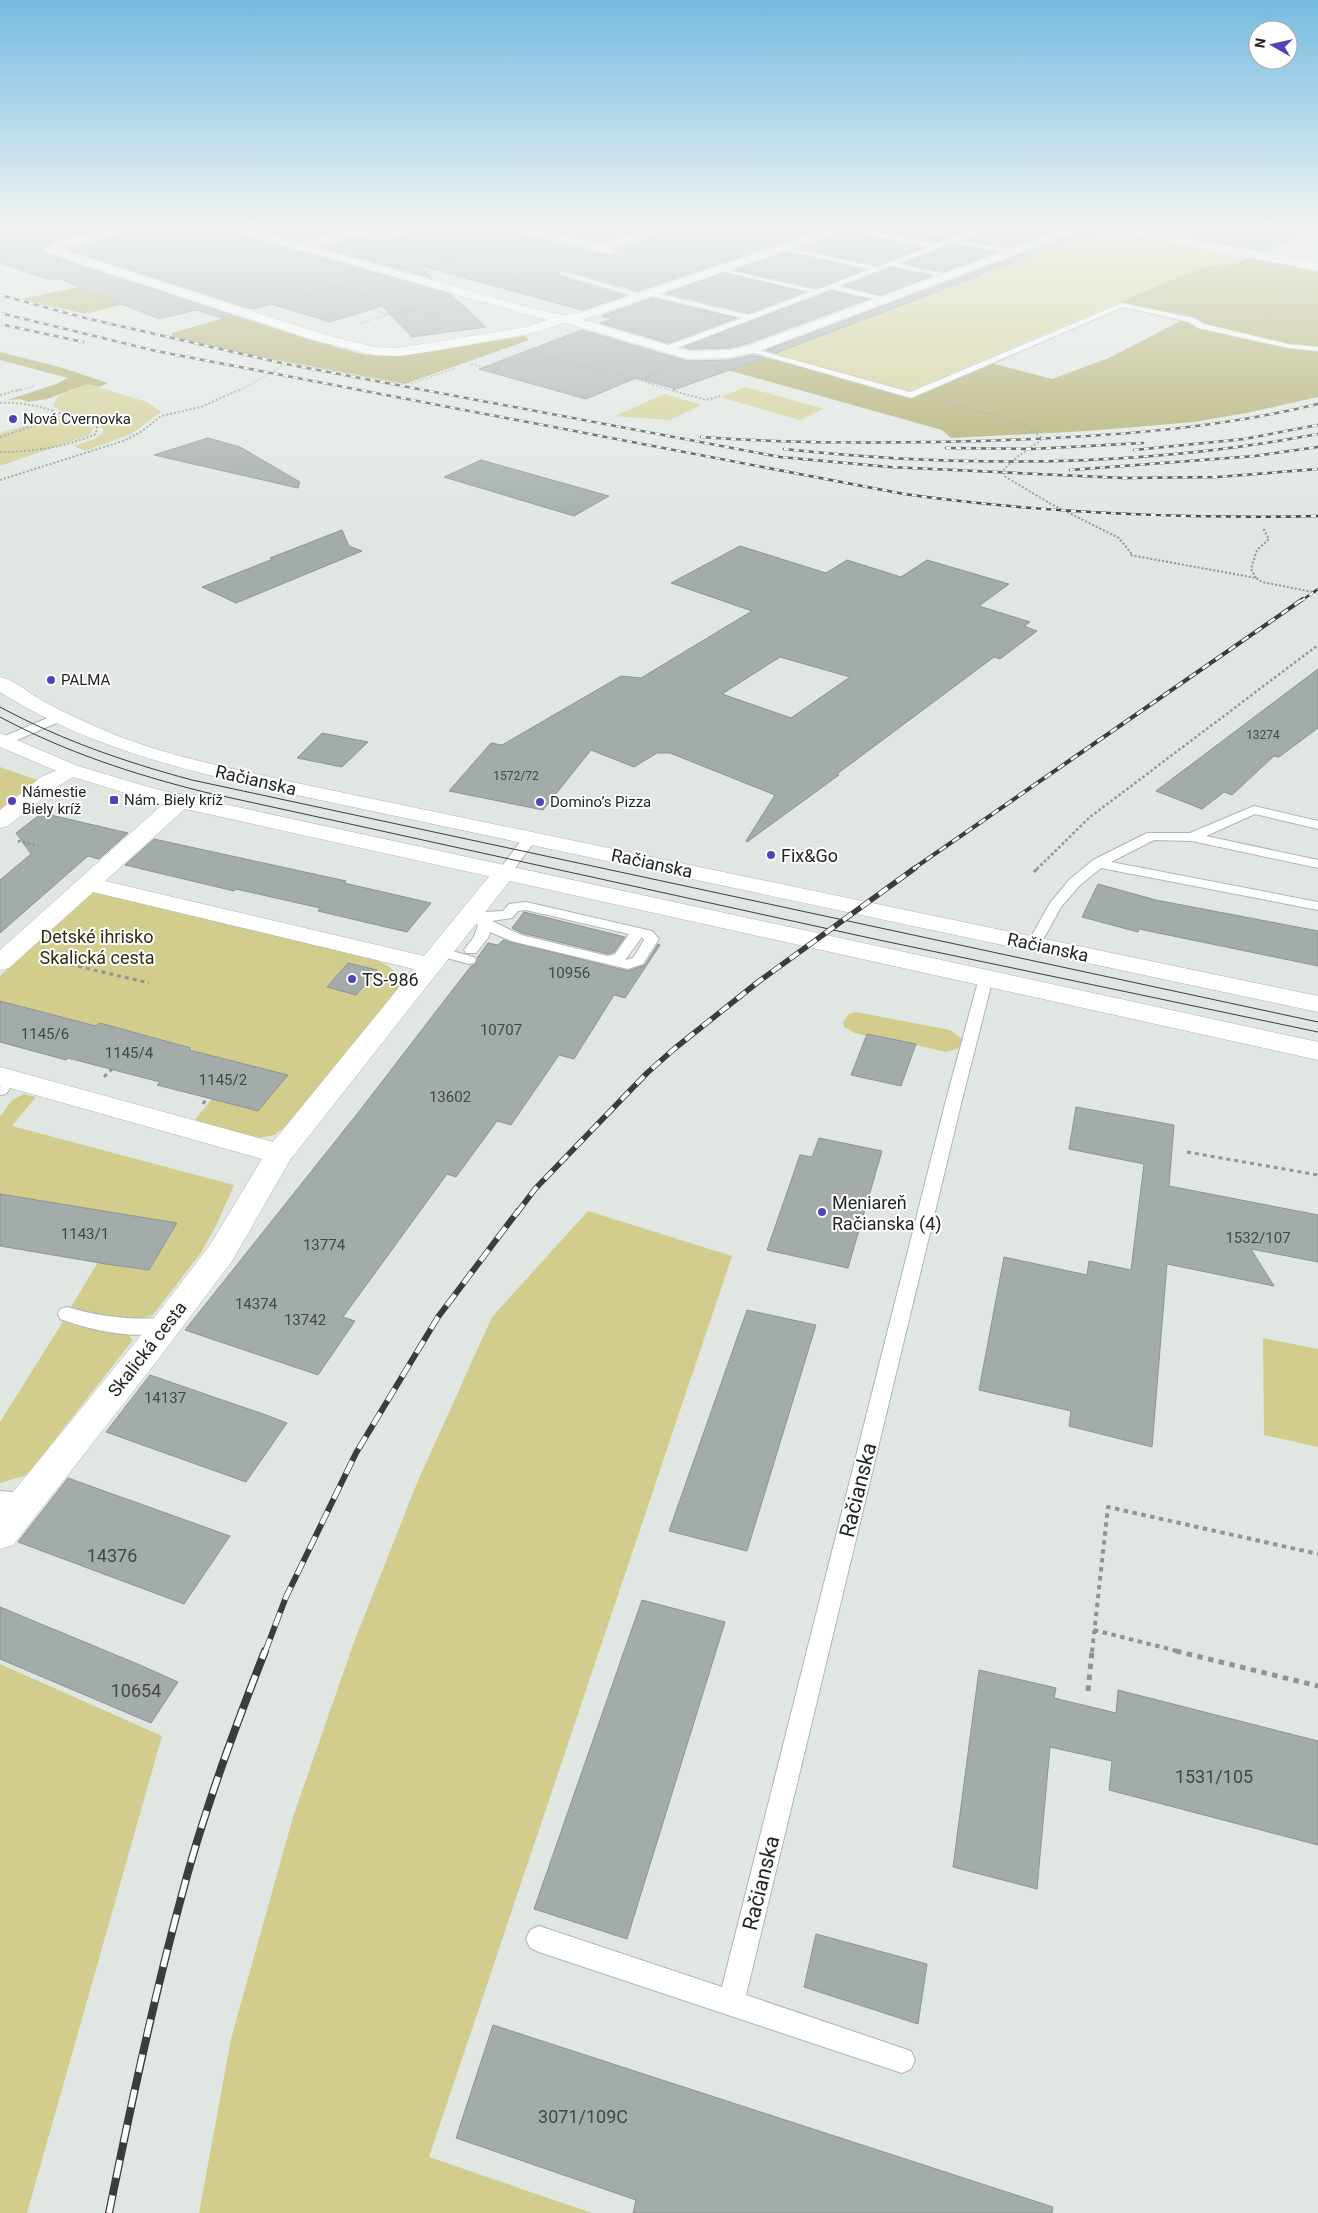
<svg xmlns="http://www.w3.org/2000/svg" width="1318" height="2213" viewBox="0 0 1318 2213" font-family="Roboto,sans-serif">
  <style>
    .green { fill: #d2cd8c }
    .forest { fill: #ada763 }
    .building { fill: #a3acaa; stroke: #8c9593; fill-rule: evenodd }
    .lines { fill: none; stroke-linecap: round; stroke-linejoin: round }
    .lane-casing { stroke: #afb6b1; stroke-width: 2 }
    .street-casing { stroke: #afb6b1; stroke-width: 1 }
    .secondary-casing { stroke: #afb6b1; stroke-width: 1 }
    .path-far5 { stroke: #909592; stroke-width: 1; stroke-dasharray: 2 2; stroke-linecap: butt }
    .path-far4 { stroke: #909592; stroke-width: 2; stroke-dasharray: 2 2; stroke-linecap: butt }
    .path-far3 { stroke: #909592; stroke-width: 2.5; stroke-dasharray: 2.5 2.5; stroke-linecap: butt }
    .path-far2 { stroke: #909592; stroke-width: 3; stroke-dasharray: 4 4; stroke-linecap: butt }
    .path-far1 { stroke: #909592; stroke-width: 4; stroke-dasharray: 4.5 4.5; stroke-linecap: butt }
    .path { stroke: #909592; stroke-width: 5; stroke-dasharray: 5.5 5.5; stroke-linecap: butt }
    .lane { fill: #fff; fill-rule: evenodd }
    .street { fill: #fff; fill-rule: evenodd }
    .secondary { fill: #fff; fill-rule: evenodd }
    .tram { stroke: #3a3d3b; stroke-width: 1 }
    .rail-far4-casing { stroke: #3a3d3b; stroke-width: 2.5 }
    .rail-far3-casing { stroke: #3a3d3b; stroke-width: 4 }
    .rail-far2-casing { stroke: #3a3d3b; stroke-width: 5.5 }
    .rail-far1-casing { stroke: #3a3d3b; stroke-width: 6 }
    .rail-casing { stroke: #3a3d3b; stroke-width: 8 }
    .rail-far4 { stroke: #fff; stroke-width: 2; stroke-dasharray: 5; stroke-linecap: butt }
    .rail-far3 { stroke: #fff; stroke-width: 2.5; stroke-dasharray: 8; stroke-linecap: butt }
    .rail-far2 { stroke: #fff; stroke-width: 4; stroke-dasharray: 11; stroke-linecap: butt }
    .rail-far1 { stroke: #fff; stroke-width: 4.5; stroke-dasharray: 14; stroke-linecap: butt }
    .rail { stroke: #fff; stroke-width: 5.5; stroke-dasharray: 18; stroke-linecap: butt }
    .poi-dot { fill: #5442ba; stroke: #fff; stroke-width: 2 }
    .labels { text-anchor: middle; dominant-baseline: central; stroke-width: 4; stroke-linejoin: round; paint-order: stroke }
    .far-number-label { font-size: 12px; fill: #434746 }
    .far-poi-label { font-size: 15px; fill: #232524; stroke: #fff; text-anchor: start }
    .number-label { font-size: 15px; fill: #434746 }
    .street-label { font-size: 18px; fill: #232524; stroke: #fff }
    .poi-label { font-size: 18px; fill: #232524; stroke: #fff; text-anchor: start }
    .park-label { font-size: 18px; fill: #302d0e; stroke: #fff }
    .near-number-label { font-size: 18px; fill: #434746 }
    .near-street-label { font-size: 21px; fill: #232524; stroke: #fff }
  </style>
  <rect width="100%" height="100%" fill="#e0e7e2"/>
  <!-- green -->
  <path class="green" d="M1102,229L1220,252L1216,254L1242,260L1230,265L1210,266L1171,280L909,391L774,354L869,318L858,314L890,303L902,305L983,274L973,271L1007,259L1018,261Z
    M88,384L147,402L161,412L131,434L85,451L74,446L95,439L103,433V428L64,413L53,406L58,396Z
    M746,387L824,409L799,420L720,397Z
    M664,394L702,405L669,420L615,416Z
    M59,416L94,428L89,435L0,466V433Z
    M0,767L40,781L0,814Z
    M94,892L372,958C385,964 400,970 401,985L290,1124L274,1135L258,1138L192,1123L212,1099L258,1111L287,1075L191,1051L192,1048L100,1023L96,1026L8,1003L0,1010V976Z
    M856,1012L950,1030L963,1040C961,1049 955,1050 946,1052L867,1034L866,1036L855,1033L844,1027L843,1022L849,1014Z
    M24,1094L36,1097L12,1126L234,1185L216,1226L200,1254L153,1315L134,1319L97,1315L71,1307L98,1262L149,1270L177,1223L0,1194V1117L12,1100Z
    M588,1211L732,1256L429,2157L592,2213H199L231,2039L293,1817L354,1642L417,1483L492,1317Z
    M64,1320L73,1325L128,1335L133,1340L27,1475L0,1483V1422Z
    M1263,1338L1318,1349V1447L1264,1435Z
    M0,1664L162,1736L27,2213H0Z"/>
  <!-- forest -->
  <path class="forest" d="M1253,256L1318,269V397L1246,413L1194,422L1087,431L951,438L942,430L717,367L741,365L759,356L911,395L987,362L1052,379L1109,358L1186,318L1120,302L1171,280L1210,266L1230,265Z
    M140,284L167,293L85,314L21,299L80,287Z
    M234,315L314,341L366,355H409L525,336L529,340L405,384L256,356L172,337V333Z
    M0,352L63,368L108,383L99,387L88,384L47,399L28,402L20,399L8,400L56,384L68,378L0,360Z"/>
  <!-- building -->
  <path class="building" d="M29,226H118L60,239L42,250L45,254L232,315L222,318L196,310L159,319L57,278L50,280L0,263V232Z
    M146,226H220L222,230L450,294L486,327L412,337L382,306L330,322L271,304L252,309L66,249L142,230Z
    M244,226H319L339,231L301,241Z
    M413,226H501L505,230L611,256L619,252L617,249L652,238L655,234L647,229L598,242L558,233L583,226H831L638,291L565,270L559,271V276L625,296L582,310L418,265L432,278L321,247L358,237L378,242L412,233Z
    M853,226H887L947,238L937,242Z
    M949,226H981L947,238Z
    M996,226H1016L1018,228L1046,234L1008,248L965,240Z
    M1089,226H1098L1104,230L978,275H981L776,353L766,350L1086,230Z
    M1189,226H1318V228L1263,251L1188,237Z
    M846,231L923,248L877,265L797,248Z
    M951,245L996,252L943,272L904,263Z
    M786,252L864,270L817,288L735,270Z
    M891,268L932,276L881,295L844,286Z
    M724,273L804,292L749,313L666,293Z
    M831,291L868,299L746,344L729,348L689,349L684,347Z
    M652,298L736,318L668,343L600,323L613,319L602,316Z
    M582,330L687,361L729,360L753,355L764,358L676,389L636,378L586,399L479,369Z
    M208,438L240,447L300,482L298,488L154,455Z
    M481,460L609,496L574,516L444,477Z
    M342,530L349,546L362,551L236,603L202,587L273,559L270,558Z
    M740,546L826,573L847,560L901,577L927,560L1009,584L979,606L1030,622L1024,626L1037,631L1000,659L994,657L837,774L839,775L747,842L746,841L775,795L670,753H657L634,767L591,750L543,810L449,791L491,743L502,745L621,676L641,678L752,611L671,583ZM780,657L850,677L791,718L722,694Z
    M1318,669V728L1279,757L1274,756L1232,795L1224,792L1202,809L1156,791Z
    M322,733L368,742L342,767L297,758Z
    M42,813L128,833L99,859L88,856L0,933V880L31,854L16,833Z
    M154,839L346,881L344,883L431,903L407,932L318,911L320,908L236,889L234,891L125,865Z
    M1098,884L1156,900L1318,931V966L1139,929L1138,932L1082,917Z
    M524,912L577,925L625,937L614,952L608,954L522,933L512,928Z
    M503,940L628,971L645,965L658,944L660,945L625,998L614,995L574,1059L559,1055L511,1125L497,1121L456,1177L447,1174L343,1317L355,1321L318,1375L185,1330L361,1109L471,966L476,964L477,958L488,943L498,945Z
    M348,963L377,970L356,995L327,987Z
    M0,1001L96,1026L100,1023L191,1048L189,1050L288,1075L258,1111L212,1099L157,1085L160,1082L68,1058L66,1060L0,1042Z
    M867,1034L916,1044L901,1086L851,1075Z
    M1076,1107L1174,1125L1169,1186L1318,1215V1262L1251,1249L1274,1286L1167,1264L1152,1447L1069,1426L1071,1411L979,1390L1004,1257L1087,1275L1089,1261L1131,1270L1144,1164L1069,1149Z
    M819,1138L882,1151L848,1268L767,1250L800,1155L812,1157Z
    M0,1194L177,1223L149,1270L106,1264L0,1246Z
    M747,1310L816,1325L747,1551L669,1531Z
    M150,1375L266,1415L287,1423L246,1482L106,1432Z
    M68,1478L121,1497L230,1536L184,1604L18,1542Z
    M642,1600L725,1622L627,1939L534,1909Z
    M0,1607L140,1665L178,1682L151,1723L0,1659Z
    M979,1670L1056,1688L1054,1698L1116,1713L1118,1690L1318,1741V1845L1109,1790L1112,1761L1050,1747L1037,1889L953,1867Z
    M816,1934L927,1964L918,2024L804,1987Z
    M493,2025L1053,2207L1052,2213H633L636,2200L456,2138Z"/>
  <g class="lines">
    <!-- lane casing -->
    <g class="lane-casing">
      <path id="lane" d="M841,226L937,244L986,226H994L958,241L1018,251L1015,253L951,243L898,264L949,275V277L891,266L838,286L887,298V302L831,289L669,351H663V347L742,318L647,295V291L749,315L810,292L718,270V268L817,290L870,269L781,249V247L877,267L930,247L843,229Z
        M1018,226H1031L1065,233L1062,235Z
        M560,272H564L647,296L640,298L560,274Z
        M1122,303L1194,318L1204,324L1288,344L1318,347V351L1288,348L1198,328L1189,322L1123,307L911,398L744,350L751,348L910,392Z
        M57,714L63,718L61,721L8,744H0V738Z
        M1254,806L1318,821V829L1255,814L1206,836L1318,860V868L1192,841L1154,840L1111,862L1318,902V910L1101,868L1080,885L1061,907L1039,947L1034,948L1027,944L1050,903L1070,879L1093,860L1147,833H1190Z
        M530,834L535,835L537,838L535,841L509,876H499L497,873L499,870L525,835Z
        M526,902L652,931L659,939L643,964L628,969L511,941L490,932L488,938L476,953H466L464,950L474,937L478,925L465,919L463,916L465,913L503,911L509,904ZM526,910L629,934L615,954L608,956L521,935L492,921L512,918L518,911ZM642,937L644,940L633,958L625,960Z
        M441,948L474,957L476,960L474,963L469,964L436,955L434,952L436,949Z
        M986,973L991,975L993,978L962,1100L746,1995L911,2051L915,2060L911,2069L902,2073L539,1952L530,1948L526,1939L530,1930L539,1926L722,1987L946,1100L979,978L981,975Z
        M9,1073L15,1074L17,1078L6,1094L0,1095C0,1085 0,1076 9,1073Z
        M67,1307C100,1317 131,1320 166,1318L173,1320L175,1325L173,1330C138,1341 94,1331 60,1319L58,1314L60,1309Z
        M0,1491L26,1493L33,1496L36,1502L33,1508L26,1511L0,1509Z"/>
    </g>
    <!-- street casing -->
    <g class="street-casing">
      <path id="street" d="M125,226H144L142,228L68,246L60,249L323,334L374,347L398,348L527,327L547,320L223,228L222,226H238L301,243L366,226H383L382,228L314,247L542,311L564,315L583,312L836,226H851L850,228L583,320L689,351L729,350L747,346L1072,226H1087L1085,228L756,352L729,358L688,359L565,323L529,334L433,351L398,356L374,355L313,340L46,252L44,250L60,241Z
        M503,226H521L598,244L647,231L653,234L651,236L612,248L617,251L611,254L505,228Z
        M1100,226H1122L1318,263V271L1106,229Z
        M71,764L78,766L82,770L78,774L57,787L8,826L0,828V810L41,777Z
        M180,794L188,796L191,801L188,806L105,881L424,956L496,868L504,866L512,868L516,873L290,1160L232,1261L160,1357L13,1545L0,1549V1508L138,1339L210,1245L262,1159L0,1085V1067L273,1142L414,969L93,892L9,968L0,970V950L172,796Z"/>
    </g>
    <!-- secondary casing -->
    <g class="secondary-casing">
      <path id="secondary" d="M0,677C16,681 29,693 43,701C64,713 86,722 108,732C171,758 240,770 306,785L1318,996V1012L306,797C199,774 93,751 0,692Z
        M0,733L78,766L159,790L1318,1042V1060L154,802L64,774L0,747Z"/>
    </g>
    <!-- path-far5 -->
    <path class="path-far5" d="M195,226L206,229
      M419,226L427,249
      M400,228L409,226
      M423,237L440,240L424,242
      M394,241L441,253L424,258
      M713,242L723,244
      M0,245L29,242
      M405,250L416,247
      M438,254L447,260
      M151,257L213,242
      M249,263L261,259
      M447,263H499L543,266
      M442,264L455,257
      M174,265L231,251
      M300,280L328,289
      M508,281L542,270
      M291,283L319,275
      M337,287L362,294
      M1156,290L1208,269
      M375,291L359,295L366,300L406,311
      M284,301L348,283
      M382,305L371,309L387,314
      M428,306L421,308L437,321
      M361,323L392,313L421,308
      M532,354L610,372
      M471,364L483,367
      M618,374L674,391
      M641,380L661,372
      M411,384L456,368
      M17,391L34,386
      M239,391L286,364L306,359"/>
    <!-- path-far4 -->
    <path class="path-far4" d="M674,389V391L706,400L720,396
      M0,395L22,389
      M0,403C35,401 65,415 97,427L96,434C65,447 34,452 0,452
      M946,404C978,412 1016,416 1042,438L1040,441L1017,457L1004,469V476L1051,504L1119,538L1131,553L1130,555L1256,578L1262,582L1318,593
      M0,437L36,425L59,413
      M0,480L123,441L141,432L161,416L201,407L241,389
      M1256,578L1251,569L1257,550L1269,539L1263,528"/>
    <!-- path-far3 -->
    <path class="path-far3" d="M18,841L39,846
      M1037,869L1090,817L1318,645"/>
    <!-- path-far2 -->
    <path class="path-far2" d="M1034,872L1038,868
      M47,959L149,983
      M104,1077L112,1069
      M203,1104L207,1098
      M1187,1152L1318,1175"/>
    <!-- path-far1 -->
    <path class="path-far1" d="M1094,1630L1181,1652
      M1092,1652L1108,1507L1318,1554"/>
    <!-- path -->
    <path class="path" d="M1176,1651L1318,1686
      M1088,1691L1092,1651"/>
    <!-- lane -->
    <use href="#lane" class="lane"/>
    <!-- street -->
    <use href="#street" class="street"/>
    <!-- secondary -->
    <use href="#secondary" class="secondary"/>
    <!-- tram -->
    <path class="tram" d="M0,707C61,740 125,762 192,780L1318,1022
      M0,717C65,752 133,774 204,792L879,940L1318,1032"/>
    <!-- rail-far4 casing -->
    <g class="rail-far4-casing">
      <path id="rail-far4" d="M0,295L85,318L286,364L780,457L890,467L1124,478L1217,477L1318,469
        M0,313L156,351L904,494C1041,513 1179,519 1318,516
        M0,324L83,342
        M701,437C794,444 887,443 981,441C1094,437 1207,431 1318,404
        M946,448L1032,449L1143,443
        M784,449C961,468 1143,467 1318,434
        M1134,450L1244,439L1318,425
        M1070,470L1255,456L1318,447
        M1301,601L1318,589"/>
    </g>
    <!-- rail-far3 casing -->
    <g class="rail-far3-casing">
      <path id="rail-far3" d="M913,869L1303,599"/>
    </g>
    <!-- rail-far2 casing -->
    <g class="rail-far2-casing">
      <path id="rail-far2" d="M517,1213L535,1189L647,1073L674,1049L758,982L915,868"/>
    </g>
    <!-- rail-far1 casing -->
    <g class="rail-far1-casing">
      <path id="rail-far1" d="M265,1652L286,1597L356,1453L438,1317L518,1211"/>
    </g>
    <!-- rail casing -->
    <g class="rail-casing">
      <path id="rail" d="M109,2213C130,2109 152,2005 180,1902C202,1816 233,1733 265,1651"/>
    </g>
    <!-- rail-far4 -->
    <use href="#rail-far4" class="rail-far4"/>
    <!-- rail-far3 -->
    <use href="#rail-far3" class="rail-far3"/>
    <!-- rail-far2 -->
    <use href="#rail-far2" class="rail-far2"/>
    <!-- rail-far1 -->
    <use href="#rail-far1" class="rail-far1"/>
    <!-- rail -->
    <use href="#rail" class="rail"/>
  </g>
  <!-- sky -->
  <linearGradient id="sky" x2="0" y2="1"><stop stop-color="#75bbe0"/><stop offset="0.42" stop-color="#f1f4f2"/><stop offset="1" stop-color="#f1f4f2" stop-opacity="0"/></linearGradient>
  <rect width="1318" height="536" fill="url(#sky)"/>
  <!-- markers -->
  <g class="poi-dot">
    <circle cx="13" cy="419" r="5"/>
    <circle cx="51" cy="680" r="5"/>
    <rect x="109" y="795" width="10" height="10" rx="2.5"/>
    <circle cx="12" cy="801" r="5"/>
    <circle cx="540" cy="802" r="5"/>
    <circle cx="771" cy="855" r="5"/>
    <circle cx="352" cy="979" r="5"/>
    <circle cx="822" cy="1212" r="5"/>
  </g>
  <g class="labels">
    <!-- far-number labels -->
    <g class="far-number-label">
      <text x="1263" y="735">13274</text>
      <text x="516" y="776">1572/72</text>
    </g>
    <!-- far-poi labels -->
    <g class="far-poi-label">
      <text x="23" y="419">Nová Cvernovka</text>
      <text x="61" y="680">PALMA</text>
      <text x="22" y="792">Námestie<tspan x="22" dy="17">Biely kríž</tspan></text>
      <text x="124" y="800">Nám. Biely kríž</text>
      <text x="550" y="802">Domino’s Pizza</text>
    </g>
    <!-- number labels -->
    <g class="number-label">
      <text x="569" y="973">10956</text>
      <text x="501" y="1030">10707</text>
      <text x="45" y="1034">1145/6</text>
      <text x="129" y="1053">1145/4</text>
      <text x="223" y="1080">1145/2</text>
      <text x="450" y="1097">13602</text>
      <text x="85" y="1234">1143/1</text>
      <text x="1258" y="1238">1532/107</text>
      <text x="324" y="1245">13774</text>
      <text x="256" y="1304">14374</text>
      <text x="305" y="1320">13742</text>
      <text x="165" y="1398">14137</text>
    </g>
    <!-- street labels -->
    <g class="street-label">
      <text transform="translate(256 780) rotate(13)">Račianska</text>
      <text transform="translate(652 863) rotate(12)">Račianska</text>
      <text transform="translate(1048 947) rotate(12)">Račianska</text>
      <text transform="translate(147 1349) rotate(-52)">Skalická cesta</text>
    </g>
    <!-- poi labels -->
    <g class="poi-label">
      <text x="781" y="855">Fix&amp;Go</text>
      <text x="362" y="979">TS-986</text>
      <text x="832" y="1202">Meniareň<tspan x="832" dy="21">Račianska (4)</tspan></text>
    </g>
    <!-- park labels -->
    <g class="park-label">
      <text x="97" y="936">Detské ihrisko<tspan x="97" dy="21">Skalická cesta</tspan></text>
    </g>
    <!-- near-number labels -->
    <g class="near-number-label">
      <text x="112" y="1555">14376</text>
      <text x="136" y="1690">10654</text>
      <text x="1214" y="1776">1531/105</text>
      <text x="583" y="2116">3071/109C</text>
    </g>
    <!-- near-street labels -->
    <g class="near-street-label">
      <text transform="translate(858 1490) rotate(-76)">Račianska</text>
      <text transform="translate(761 1883) rotate(-76)">Račianska</text>
    </g>
  </g>
  <!-- north arrow -->
  <g transform="translate(1273 45) rotate(279)"><circle r="24" fill="#ffffff" stroke="#a7a8a7"/>
  <path d="M0-4L9 19L0 12L-9 19Z" fill="#5442ba"/>
  <text y="-8" font-size="14" font-weight="bold" text-anchor="middle" fill="#232524">N</text>
  </g>
</svg>
